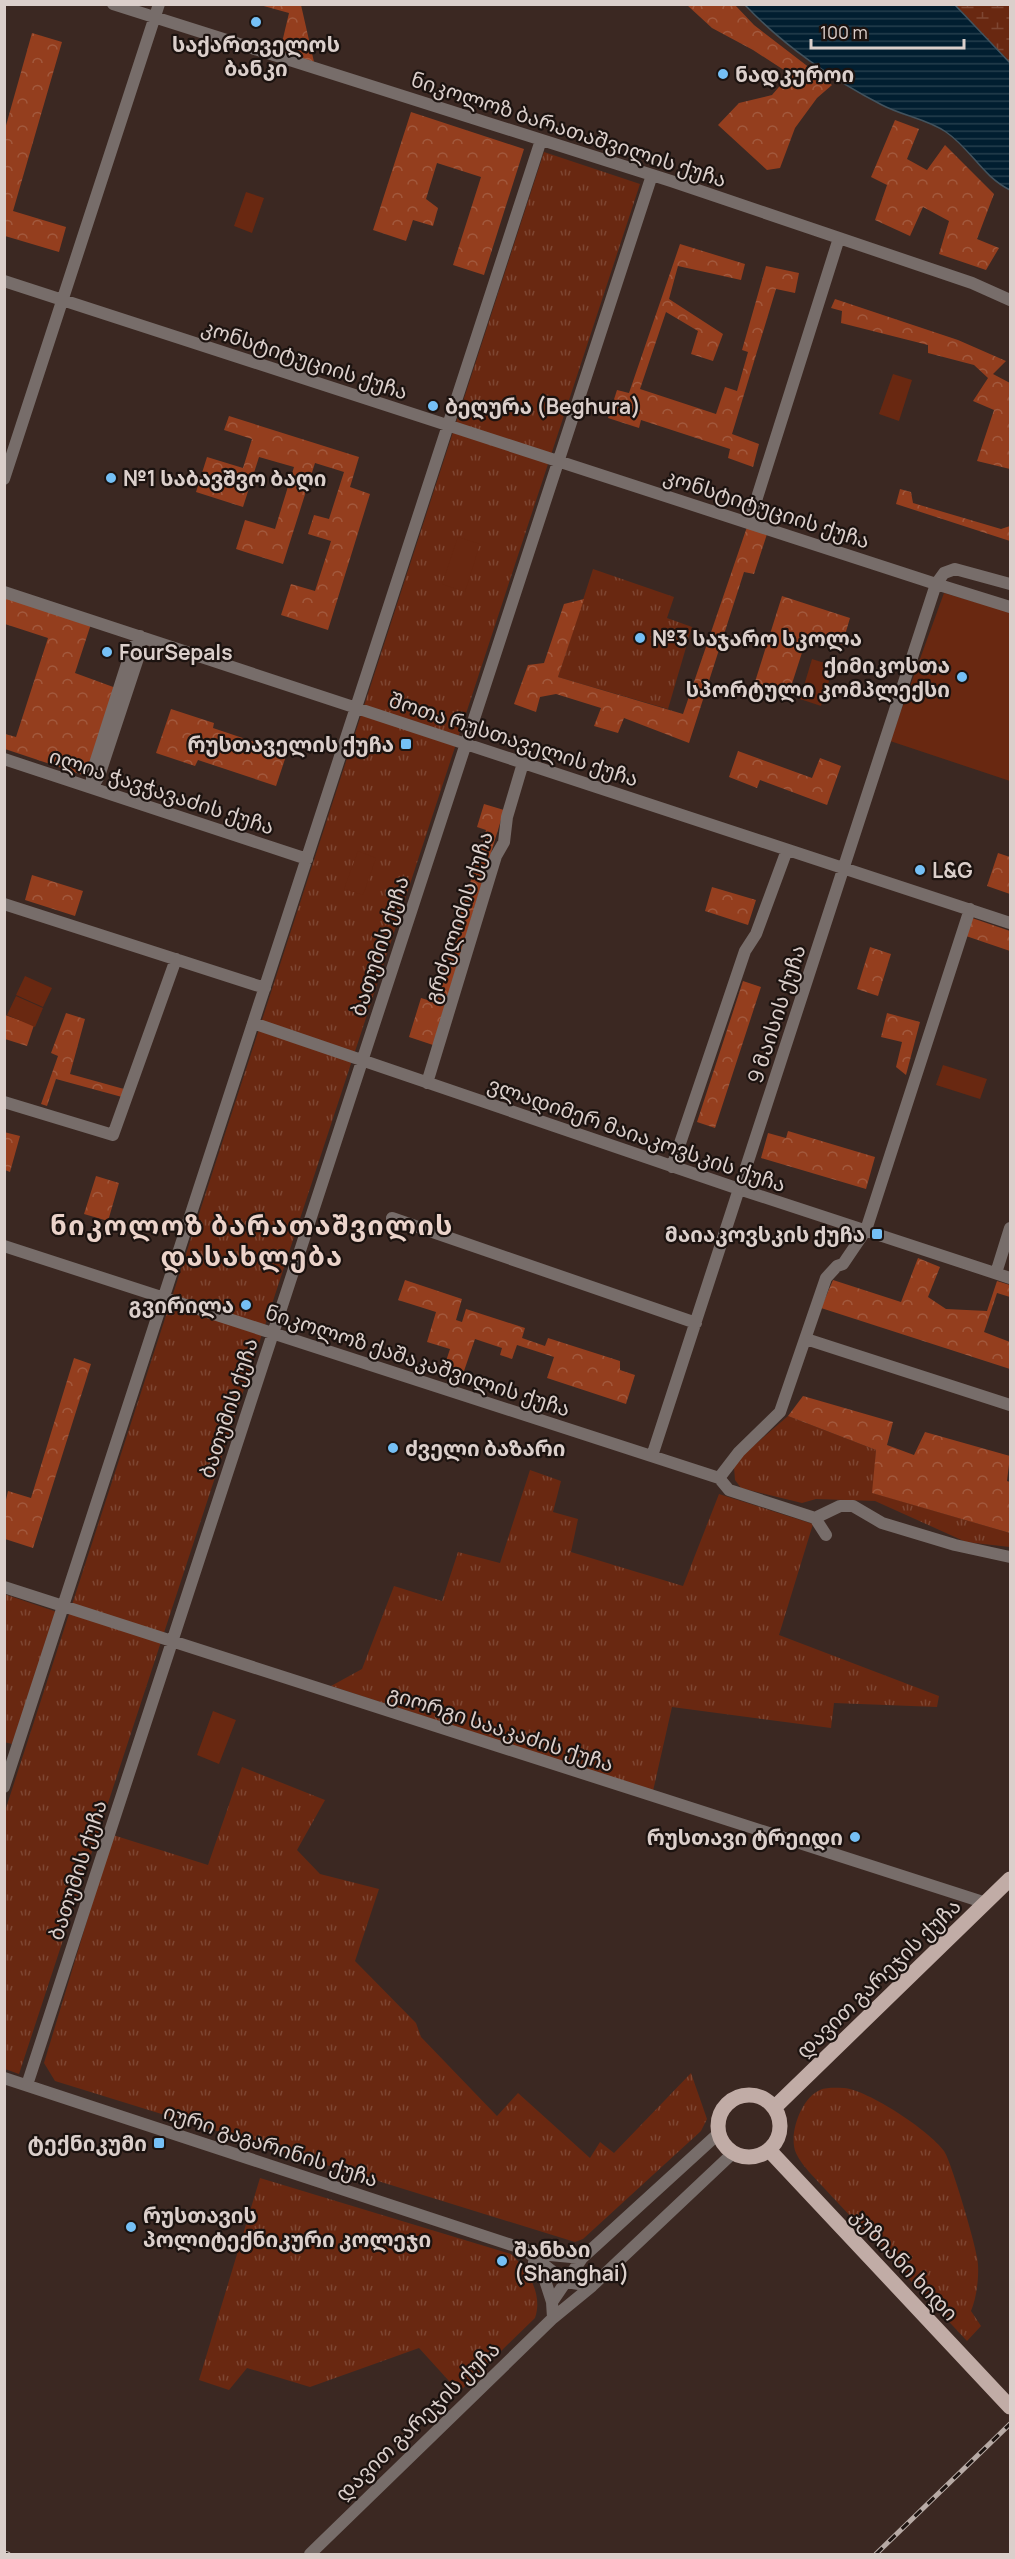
<svg xmlns="http://www.w3.org/2000/svg" width="1015" height="2559" viewBox="0 0 1015 2559" font-family="Manrope,'Noto Sans Georgian',sans-serif">
  <style>
    .grass { fill: url(#grass-tufts) }
    .forest { fill: url(#forest-crowns) }
    .wetland { fill: url(#wetland-marsh) }
    .pitch { fill: #692811 }
    .water { fill: url(#water-rules); stroke: #42535e; stroke-width: 1.5 }
    .lines { fill: none; stroke-linecap: round; stroke-linejoin: round }
    .minor { stroke: #776d6a; stroke-width: 12 }
    .major { stroke: #c1aca6; stroke-width: 15 }
    .rail-casing { stroke: #b7aaa5; stroke-width: 5 }
    .rail { stroke: #1c1310; stroke-width: 3; stroke-dasharray: 9; stroke-linecap: butt }
    .poi-dot { fill: #75c0f6; stroke: #1c1310; stroke-width: 2 }
    .labels { text-anchor: middle; dominant-baseline: central; stroke-width: 4.5; stroke-linejoin: round; paint-order: stroke }
    .poi-label { font-size: 21px; font-weight: bold; fill: #dbcfcb; stroke: #1c1310; text-anchor: start }
    .street-label { font-size: 21px; fill: #dbcfcb; stroke: #1c1310 }
    .district-label { font-size: 27px; font-weight: bold; letter-spacing: 1.5px; fill: #ebd3ca; stroke: #1c1310 }
  </style>
  <defs>
    <pattern id="grass-tufts" width="24" height="20" patternUnits="userSpaceOnUse" patternTransform="scale(1.5)"><rect width="24" height="20" fill="#692811"/><path d="M3 7l-1-3M5 7V3M7 7l1-3M15 17l-1-3M17 17v-4M19 17l1-3" fill="none" stroke="#7e4632"/></pattern>
    <pattern id="forest-crowns" width="20" height="18" patternUnits="userSpaceOnUse" patternTransform="scale(1.5)"><rect width="20" height="18" fill="#943e1e"/><path d="M2 6a3 3 0 1 1 6 0M12 15a3 3 0 1 1 6 0" fill="none" stroke="#a2593d"/></pattern>
    <pattern id="wetland-marsh" width="20" height="14" patternUnits="userSpaceOnUse" patternTransform="scale(1.5)"><rect width="20" height="14" fill="#692811"/><path d="M1 5h8M5 5V1M11 12h8M15 12V8" fill="none" stroke="#7e4632"/></pattern>
    <pattern id="water-rules" width="6" height="5" patternUnits="userSpaceOnUse" patternTransform="scale(1.5)"><rect width="6" height="5" fill="#011e30"/><path d="M0 2.5h6" fill="none" stroke="#253e4d"/></pattern>
  </defs>
  <rect width="100%" height="100%" fill="#3b2822"/>
  <!-- grass -->
  <path class="grass" d="M544,152L640,184L19,2074L5,2069V1811Z
    M593,569L674,597L667,618L692,627L668,709L558,677Z
    M788,1416L876,1450L873,1493L1010,1533V1547L966,1542L875,1501L816,1499L802,1503L741,1488L735,1480L734,1467L742,1456Z
    M530,1470L561,1481L553,1512L578,1519L571,1552L683,1586L719,1494L813,1524L779,1635L939,1696L937,1707L834,1703L831,1728L672,1707L653,1791L331,1686L362,1669L394,1586L442,1601L458,1552L500,1563Z
    M4,1594L57,1612L12,1744L4,1742Z
    M242,1767L325,1800L297,1850L320,1874L379,1889L355,1961L416,2023L421,2037L497,2116L518,2093L590,2158L600,2142L614,2153L691,2073L707,2119L701,2131L583,2239L575,2242L55,2081L44,2063L113,1835L208,1865Z
    M844,2088C868,2090 930,2131 944,2151C951,2161 975,2242 977,2257C980,2272 977,2297 971,2311L981,2326L967,2341L810,2173C805,2167 799,2160 796,2153C788,2135 801,2098 820,2090C827,2087 837,2088 844,2088Z
    M260,2178L511,2254C529,2271 543,2295 535,2318L459,2392L419,2348L310,2387L247,2368L229,2390L199,2380Z"/>
  <!-- forest -->
  <path class="forest" d="M260,5H301L314,62L280,51L289,13Z
    M687,5H735L754,25L832,85L817,98L795,128L780,168L767,170L718,125L739,103L772,95L790,74L753,50L712,28Z
    M32,33L62,42L13,211L66,227L59,252L5,236V129Z
    M411,112L524,149L484,275L453,265L481,177L437,163L426,199L438,208L433,226L413,220L406,241L373,230Z
    M895,120L919,129L907,159L927,170L945,145L994,194L977,239L999,248L986,270L939,254L949,221L923,207L910,236L875,220L887,185L871,177Z
    M680,244L745,264L741,280L678,266L669,299L723,334L713,361L691,354L698,331L666,312L640,389L716,414L725,387L737,391L748,352L742,350L766,266L799,273L795,293L776,289L732,434L759,444L753,467L728,458L730,449L641,420L639,428L608,418L617,390L629,393Z
    M835,299L958,340L1006,361L993,374L1010,383V469L977,461L994,410L973,401L988,378L974,365L928,353V345L841,323L842,311L831,308Z
    M229,416L359,457L350,487L370,494L328,630L281,615L291,584L315,591L331,541L308,534L314,515L329,519L344,472L315,463L283,564L236,549L245,520L275,529L294,467L259,457L243,507L196,492L207,457L243,468L252,439L224,430Z
    M900,489L911,492L913,503L1001,529L1010,526V541L896,504Z
    M747,527L767,534L754,574L744,572L689,743L624,718L618,733L594,726L601,708L556,694L540,697L536,712L514,704L528,665L544,663L564,604L584,599L558,677L683,714Z
    M5,595L91,624L75,673L116,688L86,776L5,749V734L16,737L48,638L5,624Z
    M782,596L850,618L842,645L808,634L788,696L754,685Z
    M171,709L214,723L213,728L287,753L276,786L198,760L195,766L156,753Z
    M738,751L812,778L820,758L841,766L827,805L760,780L757,788L729,777Z
    M484,804L504,810L433,1045L409,1037L421,998L434,1002L486,830L477,827Z
    M998,853L1010,857V894L987,886Z
    M32,875L83,891L75,916L25,900Z
    M712,887L756,900L748,925L705,911Z
    M972,918L1010,931V951L966,936Z
    M870,947L891,954L878,996L857,989Z
    M743,981L761,987L715,1128L697,1122Z
    M66,1013L85,1019L70,1074L124,1089L122,1097L56,1079L47,1106L41,1104L58,1056L51,1053Z
    M887,1013L920,1022L906,1075L896,1067L902,1042L881,1037Z
    M5,1015L34,1025L27,1046L5,1039Z
    M788,1131L875,1157L866,1189L761,1158L768,1133L786,1138Z
    M4,1132L20,1136L10,1172L5,1170Z
    M96,1176L119,1183L108,1221L84,1214Z
    M918,1258L940,1267L928,1297L946,1309L987,1311L997,1281L1010,1285V1297L997,1293L984,1332L1010,1342V1369L821,1308L833,1280L901,1302Z
    M405,1280L462,1299L456,1320L462,1322L466,1309L525,1328L522,1338L545,1346L548,1338L620,1361V1370L635,1375L626,1404L547,1378L554,1357L517,1345L512,1359L500,1355L502,1348L475,1339L464,1371L445,1364L450,1349L427,1342L436,1312L398,1300Z
    M74,1358L91,1364L33,1548L5,1539V1504L8,1491L31,1498Z
    M803,1396L893,1422L887,1445L914,1455L925,1432L1010,1456L1007,1481L1010,1482V1533L872,1493L876,1450L788,1416Z"/>
  <!-- wetland -->
  <path class="wetland" d="M955,5H1010V63Z"/>
  <!-- pitch -->
  <path class="pitch" d="M246,192L264,198L252,233L234,226Z
    M893,374L912,380L899,421L879,414Z
    M458,537L480,544L465,592L442,584Z
    M944,593L1010,612V781L890,741Z
    M812,659L834,666L821,706L800,699Z
    M358,851L376,858L363,895L344,889Z
    M25,976L52,988L43,1007L16,995Z
    M16,996L43,1008L35,1027L7,1015Z
    M943,1065L987,1079L980,1099L936,1085Z
    M213,1711L236,1720L219,1764L197,1755Z"/>
  <!-- water -->
  <path class="water" d="M745,5H955L1010,63V190C982,176 971,149 946,132C927,119 903,116 882,105C833,80 783,45 745,5Z"/>
  <g class="lines">
    <!-- minor -->
    <path class="minor" d="M113,4L671,181L972,283L1010,300
      M4,281L936,584L652,1456
      M4,479L159,4
      M749,523L839,238
      M1010,584L955,569L944,573L936,584L1010,607
      M4,592L1010,923
      M140,636L139,655L99,776L92,788V773L131,651Z
      M4,759L307,859
      M4,904L265,988
      M253,1023L739,1189L1010,1278
      M427,1083L496,856L504,842L507,817L523,763
      M4,1102L113,1135L176,959
      M672,1167L745,951L756,934L787,850
      M392,1218L696,1323
      M4,1246L719,1478L729,1490L815,1518L826,1535
      M996,1273L1010,1228
      M806,1339L1010,1405
      M719,1478L739,1452L780,1412L826,1278L837,1266L843,1264L866,1230L970,909
      M815,1518L840,1506H853L882,1523L955,1545L1010,1557
      M4,1587L986,1903
      M4,1787L541,140
      M4,2078L539,2254L582,2258
      M27,2085L652,175
      M530,2254L566,2282L592,2286L733,2153
      M534,2262L543,2274L552,2302
      M553,2318L552,2302L582,2258L719,2133
      M310,2554L553,2318L592,2286"/>
    <!-- major -->
    <path class="major" d="M718 2126a31 31 0 1 1 62 0a31 31 0 1 1-62 0Z
      M775,2107L1010,1879
      M769,2150L1010,2407"/>
    <!-- rail casing -->
    <g class="rail-casing">
      <path id="rail" d="M4,2553L8,2554
        M876,2554L1010,2424"/>
    </g>
    <!-- rail -->
    <use href="#rail" class="rail"/>
  </g>
  <!-- markers -->
  <g class="poi-dot">
    <circle cx="256" cy="22" r="6"/>
    <circle cx="723" cy="74" r="6"/>
    <circle cx="433" cy="406" r="6"/>
    <circle cx="111" cy="478" r="6"/>
    <circle cx="640" cy="638" r="6"/>
    <circle cx="107" cy="652" r="6"/>
    <circle cx="962" cy="677" r="6"/>
    <rect x="400" y="738" width="12" height="12" rx="3"/>
    <circle cx="920" cy="870" r="6"/>
    <rect x="871" y="1228" width="12" height="12" rx="3"/>
    <circle cx="246" cy="1305" r="6"/>
    <circle cx="393" cy="1448" r="6"/>
    <circle cx="855" cy="1837" r="6"/>
    <rect x="153" y="2137" width="12" height="12" rx="3"/>
    <circle cx="131" cy="2227" r="6"/>
    <circle cx="502" cy="2261" r="6"/>
  </g>
  <g class="labels">
    <!-- poi labels -->
    <g class="poi-label">
      <text x="256" y="44" text-anchor="middle">საქართველოს<tspan x="256" dy="24">ბანკი</tspan></text>
      <text x="735" y="74">ნადკუროი</text>
      <text x="445" y="406">ბეღურა (Beghura)</text>
      <text x="123" y="478">№1 საბავშვო ბაღი</text>
      <text x="652" y="638">№3 საჯარო სკოლა</text>
      <text x="119" y="652">FourSepals</text>
      <text x="950" y="665" text-anchor="end">ქიმიკოსთა<tspan x="950" dy="24">სპორტული კომპლექსი</tspan></text>
      <text x="394" y="744" text-anchor="end">რუსთაველის ქუჩა</text>
      <text x="932" y="870">L&amp;G</text>
      <text x="865" y="1234" text-anchor="end">მაიაკოვსკის ქუჩა</text>
      <text x="234" y="1305" text-anchor="end">გვირილა</text>
      <text x="405" y="1448">ძველი ბაზარი</text>
      <text x="843" y="1837" text-anchor="end">რუსთავი ტრეიდი</text>
      <text x="147" y="2143" text-anchor="end">ტექნიკუმი</text>
      <text x="143" y="2215">რუსთავის<tspan x="143" dy="24">პოლიტექნიკური კოლეჯი</tspan></text>
      <text x="514" y="2249">შანხაი<tspan x="514" dy="24">(Shanghai)</tspan></text>
    </g>
    <!-- street labels -->
    <g class="street-label">
      <text transform="translate(569 129) rotate(18)">ნიკოლოზ ბარათაშვილის ქუჩა</text>
      <text transform="translate(305 359) rotate(18)">კონსტიტუციის ქუჩა</text>
      <text transform="translate(767 508) rotate(18)">კონსტიტუციის ქუჩა</text>
      <text transform="translate(514 739) rotate(18)">შოთა რუსთაველის ქუჩა</text>
      <text transform="translate(162 791) rotate(18)">ილია ჭავჭავაძის ქუჩა</text>
      <text transform="translate(458 917) rotate(-72)">გრძელიძის ქუჩა</text>
      <text transform="translate(379 946) rotate(-72)">ბათუმის ქუჩა</text>
      <text transform="translate(776 1014) rotate(-72)">9 მაისის ქუჩა</text>
      <text transform="translate(637 1134) rotate(19)">ვლადიმერ მაიაკოვსკის ქუჩა</text>
      <text transform="translate(418 1360) rotate(18)">ნიკოლოზ ქაშაკაშვილის ქუჩა</text>
      <text transform="translate(228 1408) rotate(-72)">ბათუმის ქუჩა</text>
      <text transform="translate(501 1728) rotate(18)">გიორგი სააკაძის ქუჩა</text>
      <text transform="translate(77 1870) rotate(-72)">ბათუმის ქუჩა</text>
      <text transform="translate(878 1978) rotate(-44)">დავით გარეჯის ქუჩა</text>
      <text transform="translate(271 2145) rotate(18)">იური გაგარინის ქუჩა</text>
      <text transform="translate(905 2264) rotate(47)">კუზიანი ხიდი</text>
      <text transform="translate(417 2421) rotate(-44)">დავით გარეჯის ქუჩა</text>
    </g>
    <!-- district labels -->
    <g class="district-label">
      <text x="252" y="1224">ნიკოლოზ ბარათაშვილის<tspan x="252" dy="31">დასახლება</tspan></text>
    </g>
  </g>
  <!-- border -->
  <rect width="1015" height="2559" fill="none" stroke="#dbcfcb" stroke-width="12"/>
  <!-- scale -->
  <path d="M811 39v9h153v-9" fill="none" stroke="#dbcfcb" stroke-width="3"/>
  <text x="820" y="39" font-size="18" fill="#dbcfcb" stroke="#1c1310" stroke-width="4.5" paint-order="stroke">100 m</text>
</svg>
